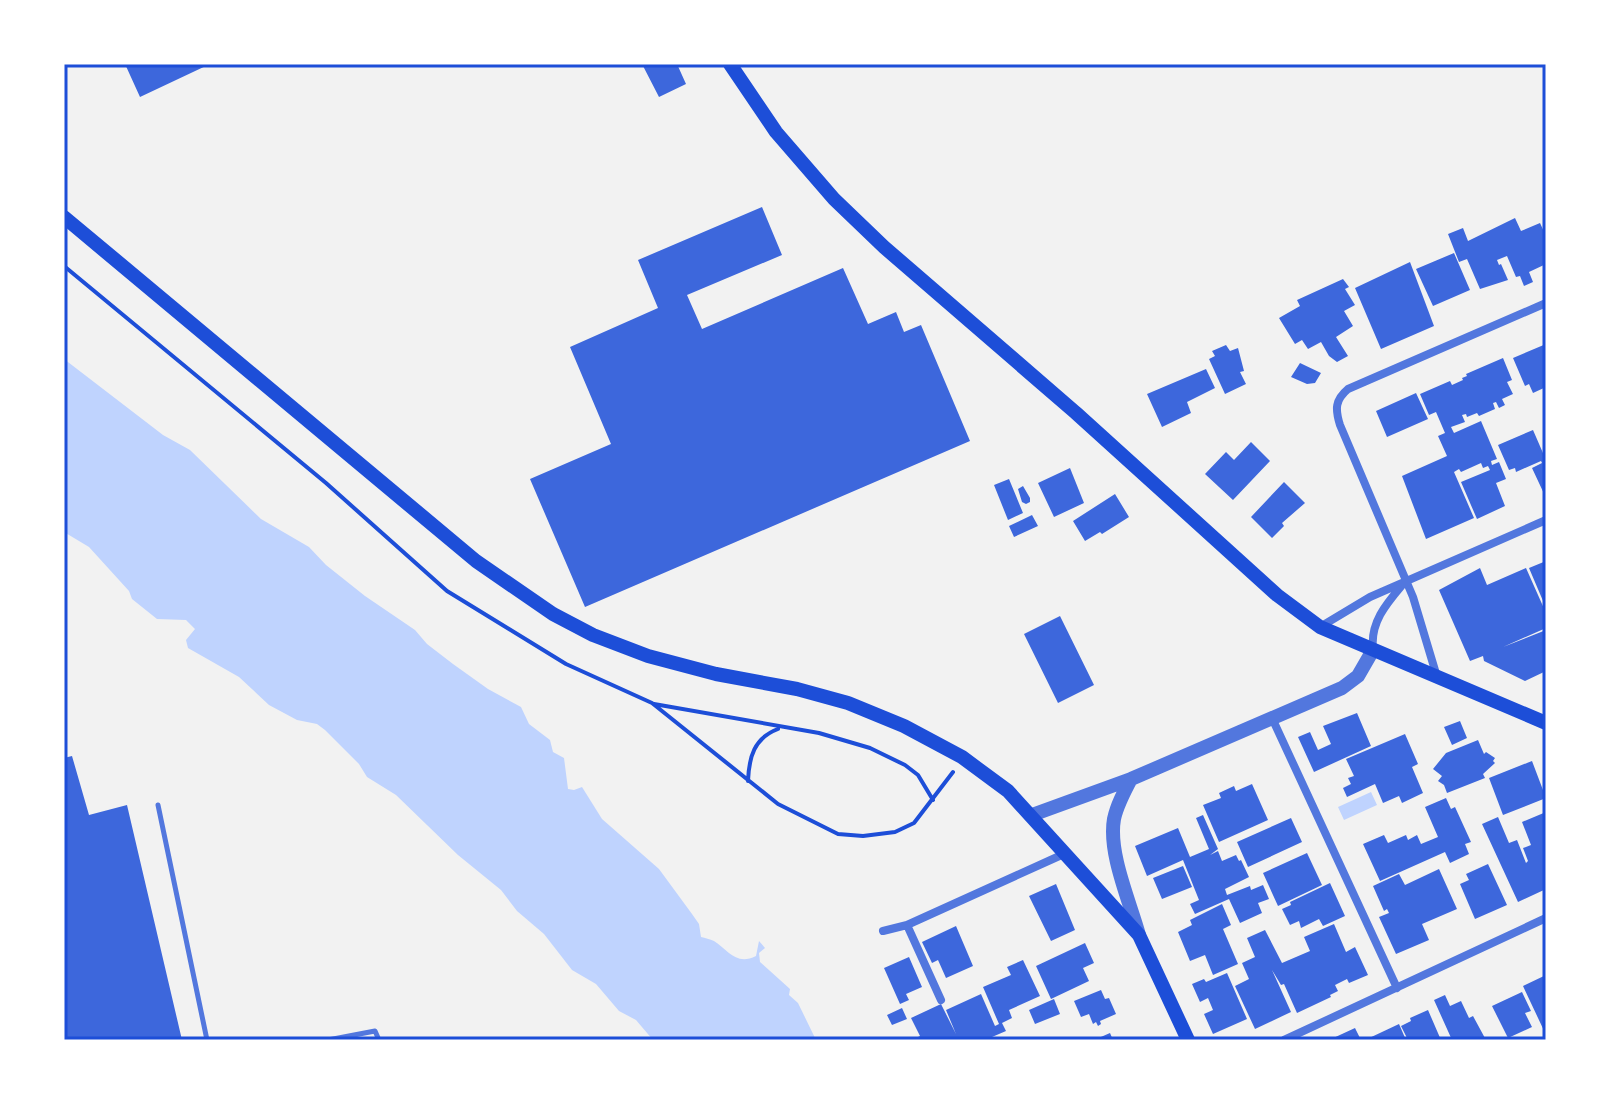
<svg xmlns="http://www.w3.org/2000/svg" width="1610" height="1104" viewBox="0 0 1610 1104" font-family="Karla,sans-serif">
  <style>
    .water { fill: #bfd3fe }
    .building { fill: #3d67dc }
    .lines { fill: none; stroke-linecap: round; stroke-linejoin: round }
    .path { stroke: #1d4ed8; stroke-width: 4 }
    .service { stroke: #5277de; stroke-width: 5 }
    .minor { stroke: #5277de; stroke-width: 8 }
    .tertiary { stroke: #5277de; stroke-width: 14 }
    .secondary { stroke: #1d4ed8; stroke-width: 14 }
    .neatline { fill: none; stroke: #1d4ed8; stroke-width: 3 }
  </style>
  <rect width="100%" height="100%" fill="#f2f2f2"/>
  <!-- water -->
  <path class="water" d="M64,359L163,435L190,450L261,519L309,547L326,565L365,596L415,630L427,644L453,664L488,689L521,707L529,724L550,740L553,752L564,758L568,789L574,790L582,787L602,819L659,869L692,914L699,924L701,937C705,938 710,939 714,941C728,950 736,966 756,956L759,941L765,948L759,953L760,962L790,989L789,995L798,1003L816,1040H653L636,1020L619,1011L596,984L572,970L544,934L517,911L501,890L458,855L396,795L367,777L359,764L325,730L317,724L297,720L269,705L239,677L188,648L186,640L195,629L186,620L157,619L132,599L129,591L89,547L64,532Z
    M1371,792L1377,805L1344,820L1338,807Z"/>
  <!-- building -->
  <path class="building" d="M125,64H210L140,97Z
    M642,64H677L686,84L659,97Z
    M762,207L782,255L687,295L702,329L843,268L868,324L896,312L904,332L921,325L970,441L585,607L530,479L611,444L570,347L658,308L638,260Z
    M1515,218L1521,231L1540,223L1546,236V264L1529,272L1533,282L1524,286L1520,276L1516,277L1507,256L1497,260L1499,265L1501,264L1508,280L1480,289L1467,259L1459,262L1448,234L1463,228L1468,241Z
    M1454,253L1470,290L1433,306L1416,269Z
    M1410,262L1434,326L1381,349L1355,288Z
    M1343,279L1349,287L1345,289L1355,305L1344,311L1353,326L1336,337L1348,356L1337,362L1329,356L1321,342L1308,349L1302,340L1295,344L1279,318L1300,306L1297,300Z
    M1546,344V387L1533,393L1529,384L1525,386L1513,358Z
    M1226,345L1230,351L1238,348L1244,371L1240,372L1246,384L1225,394L1209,359L1215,356L1212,351Z
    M1503,358L1512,380L1507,382L1513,394L1502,399L1505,405L1499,408L1496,402L1493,403L1495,409L1479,416L1477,413L1467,417L1466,414L1462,415L1465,422L1451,427L1454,433L1481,421L1497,459L1491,461L1492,465L1499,462L1506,479L1496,483L1505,506L1477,519L1461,482L1490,470L1488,466L1483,468L1481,463L1461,472L1459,469L1454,472L1474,518L1426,539L1402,476L1447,456L1438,436L1445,433L1436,412L1429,415L1420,394L1450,381L1452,385L1463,380L1462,378L1467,376L1466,374Z
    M1300,363L1321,373L1315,383L1307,384L1291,377Z
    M1206,369L1215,388L1187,402L1191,413L1162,427L1147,394Z
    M1416,393L1428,419L1387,437L1376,411Z
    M1533,430L1546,460V498L1532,468L1542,463L1541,461L1516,472L1515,468L1509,470L1498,445Z
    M1251,442L1270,461L1233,500L1205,474L1226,452L1234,460Z
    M1070,468L1084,503L1054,517L1038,483Z
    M1009,479L1023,513L1008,520L994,485Z
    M1284,482L1305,503L1282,523L1284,526L1272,538L1251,517Z
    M1023,486L1030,498V502L1026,504L1022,502L1018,489Z
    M1115,494L1129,517L1102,534L1100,532L1085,541L1073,521Z
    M1032,515L1038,526L1014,537L1009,526Z
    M1546,561V608L1529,568Z
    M1480,568L1487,585L1526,568L1546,613V628L1503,647L1546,630V671L1525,681L1484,661L1483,656L1470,661L1439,590Z
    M1060,616L1094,685L1058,703L1024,634Z
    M1357,713L1371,746L1314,772L1298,737L1310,732L1318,750L1331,744L1323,726Z
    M1460,721L1467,738L1452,745L1444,727Z
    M1405,734L1418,764L1412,767L1423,793L1402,803L1399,796L1383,803L1375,784L1347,797L1343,788L1351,784L1348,778L1354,776L1346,759Z
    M1478,740L1484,754L1486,752L1495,758L1493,761L1495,763L1483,774L1485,778L1447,793L1444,785L1438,781L1442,776L1433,769L1446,753Z
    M72,756L89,815L127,805L182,1040H64V758Z
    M1532,761L1546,798L1503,815L1489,778Z
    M1252,784L1268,820L1219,842L1203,805L1221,798L1219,793L1234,786L1236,791Z
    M1446,798L1451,809L1455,807L1471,842L1465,844L1469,854L1450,863L1445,852L1380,881L1363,844L1384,835L1388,843L1406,835L1408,840L1417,835L1421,844L1438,837L1425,807Z
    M1546,812V889L1518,902L1482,824L1498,817L1509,843L1517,840L1526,863L1528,861L1523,848L1531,845L1522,822Z
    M1203,815L1218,849L1210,855L1218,851L1222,861L1236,855L1239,861L1241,860L1249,877L1225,889L1227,895L1250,886L1251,890L1263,885L1269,899L1258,903L1262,913L1240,923L1229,899L1195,914L1190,904L1199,900L1183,860L1147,876L1135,846L1178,828L1190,857L1209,849L1196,818Z
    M1291,818L1302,842L1248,867L1237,842Z
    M1307,853L1322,885L1278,906L1263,873Z
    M1488,864L1507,905L1475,919L1460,884L1469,880L1466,874Z
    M1183,866L1192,887L1162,899L1153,878Z
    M1439,869L1457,909L1422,924L1429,940L1396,954L1379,917L1389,913L1387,909L1384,911L1373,886L1399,874L1405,885Z
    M1330,883L1345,916L1323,926L1319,919L1301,928L1299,921L1290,925L1282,909L1291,905L1290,902Z
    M1056,884L1075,930L1051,941L1029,896Z
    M1222,904L1231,925L1223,929L1238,964L1213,975L1205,955L1190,961L1178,932L1192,925L1190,920Z
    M1334,924L1346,952L1355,947L1368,975L1349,983L1347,979L1335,985L1338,991L1330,995L1331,997L1297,1013L1284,984L1281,985L1272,970L1291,1012L1255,1029L1235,986L1249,979L1242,963L1255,957L1247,938L1265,930L1282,963L1310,951L1304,937Z
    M956,926L973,966L946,978L938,960L932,963L922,942Z
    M1085,943L1094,963L1083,968L1089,981L1051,999L1036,966Z
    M909,957L922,987L906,994L909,1000L900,1004L884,968Z
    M1023,960L1040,996L1009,1010L1012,1018L1002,1023L1006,1031L992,1037L994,1040H912L920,1036L911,1018L941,1004L956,1034L946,1010L981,994L995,1026L999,1024L983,987L1011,975L1007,967Z
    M1227,973L1247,1019L1213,1034L1204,1014L1213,1010L1208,998L1200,1002L1192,984L1204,979L1206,982Z
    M1546,975V1035L1523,986Z
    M1101,990L1105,999L1109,998L1116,1014L1100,1021L1101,1024L1098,1026L1096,1022L1093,1024L1089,1014L1081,1017L1074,1001Z
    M1522,992L1531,1011L1525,1013L1532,1027L1508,1038L1492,1006Z
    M1445,995L1450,1006L1461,1001L1469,1018L1473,1016L1486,1040H1452L1434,1000Z
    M1054,999L1060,1014L1035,1024L1029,1010Z
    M902,1008L907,1019L892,1025L887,1015Z
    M1428,1010L1441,1040H1408L1401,1026L1411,1021L1410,1018Z
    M1399,1024L1406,1040H1365Z
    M1355,1028L1361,1040H1329Z
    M1110,1033L1113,1040H1094Z"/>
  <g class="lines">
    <!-- path -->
    <path class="path" d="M64,266L326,483L447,591L566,664L652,703L778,804L838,834L863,836L895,832L914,823L953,772
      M654,704L819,733L870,748L905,765L918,775L933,800
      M748,781C749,757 754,738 778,729"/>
    <!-- service -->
    <path class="service" d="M158,805L207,1040
      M328,1040L375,1031L379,1040"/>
    <!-- minor -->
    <path class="minor" d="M1320,627L1370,597L1546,520
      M1373,649C1370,622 1387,603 1403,584
      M1437,677L1413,597L1340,425C1335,409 1335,400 1348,389L1546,303
      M1272,718L1397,988
      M907,925L941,1000
      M883,931L907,925L1066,853
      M1284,1040L1546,918"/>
    <!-- tertiary -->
    <path class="tertiary" d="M1131,779C1124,792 1117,805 1114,819C1108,853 1130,902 1139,935
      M1032,815L1131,779L1342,688L1358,676L1373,650"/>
    <!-- secondary -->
    <path class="secondary" d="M730,64L776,132L834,199L884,247L1076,413L1277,595L1320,627L1546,723
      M64,217L476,561L553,614L593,635L648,656L716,674L797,689L848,703L904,726L962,757L1008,791L1139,935L1188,1040"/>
  </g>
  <!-- border -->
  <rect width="1610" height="1104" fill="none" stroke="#ffffff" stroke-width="132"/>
  <rect x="66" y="66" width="1478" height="972" class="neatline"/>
</svg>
